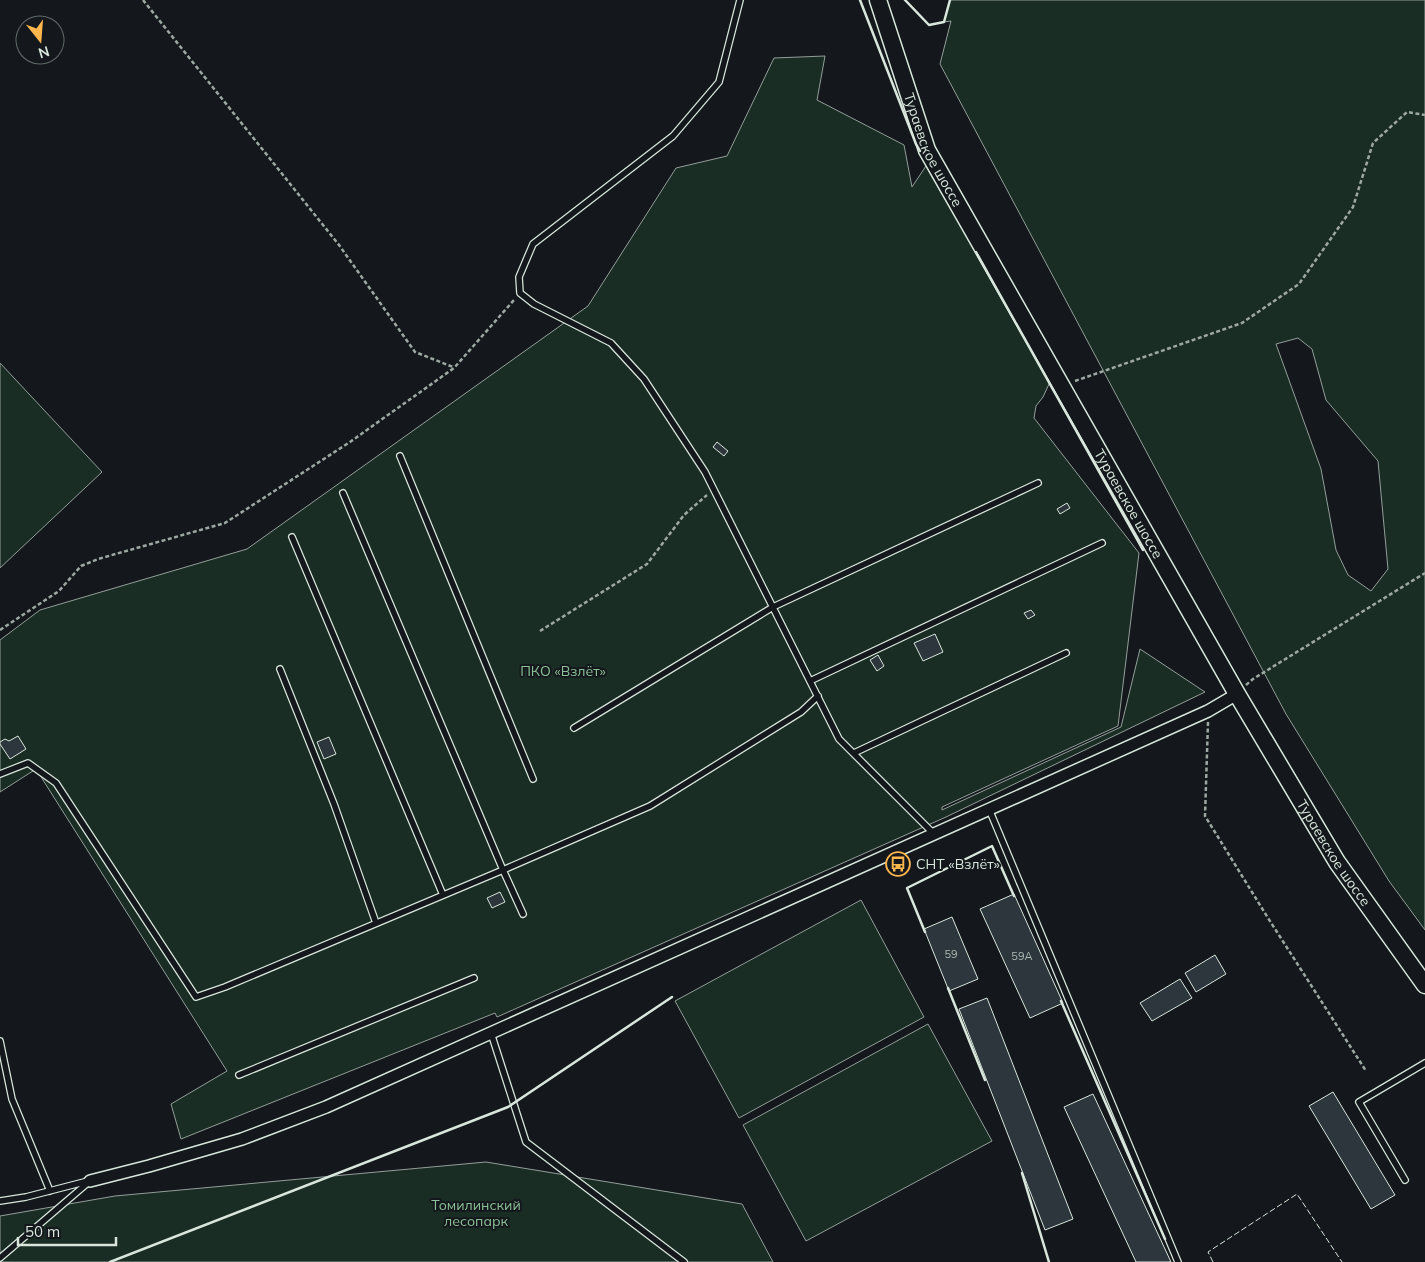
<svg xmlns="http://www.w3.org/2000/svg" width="1425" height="1262" viewBox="0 0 1425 1262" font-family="Mulish,sans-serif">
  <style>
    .green { fill: #1a2d24; stroke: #939e99; fill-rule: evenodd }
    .building { fill: #2c363c; stroke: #d8e6dc }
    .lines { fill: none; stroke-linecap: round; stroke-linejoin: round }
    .lane-casing { stroke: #d8e6dc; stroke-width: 8 }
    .street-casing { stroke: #d8e6dc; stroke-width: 14 }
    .secondary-casing { stroke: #d8e6dc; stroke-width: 19 }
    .path { stroke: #9da8a2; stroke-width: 2.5; stroke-dasharray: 4 2.5; stroke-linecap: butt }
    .lane { stroke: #14181c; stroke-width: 5.5 }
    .street { stroke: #14181c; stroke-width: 11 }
    .secondary { stroke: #14181c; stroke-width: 16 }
    .fence { stroke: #d8e6dc; stroke-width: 1; stroke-dasharray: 6 2.5; stroke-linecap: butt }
    .wall { stroke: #d8e6dc; stroke-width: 2.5 }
    .labels { text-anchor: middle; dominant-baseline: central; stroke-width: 4; stroke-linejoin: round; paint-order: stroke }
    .number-label { font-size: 11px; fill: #adbab4 }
    .street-label { font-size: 14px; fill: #d8e6dc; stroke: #14181c }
    .park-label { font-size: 14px; fill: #8ac095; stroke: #14181c }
    .poi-label { font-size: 14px; fill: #d8e6dc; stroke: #14181c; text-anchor: start }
  </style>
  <rect width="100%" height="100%" fill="#14181c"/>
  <!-- green -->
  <path class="green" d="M950,0H1425V930L1389,881L1286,714L940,64L951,21L944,22ZM1298,338L1312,349L1326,400L1378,461L1388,569L1371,591L1348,575L1336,550L1321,469L1276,344Z
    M825,56L817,100L904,145L912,187L926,166L1050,382L1043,397L1036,406L1034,418L1139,553L1118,726L942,807V810L1121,727L1140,649L1205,692L946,817L497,1017L495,1013L181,1139L171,1104L227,1071L36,769L0,792V640L40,610L247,549L588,306L676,168L727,156L774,58Z
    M0,363L102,472L0,568Z
    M861,900L924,1017L739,1118L675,1001Z
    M928,1024L992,1141L806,1241L743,1125Z
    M486,1162L742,1204L773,1262H0V1216L115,1196Z"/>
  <!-- building -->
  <path class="building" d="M717,442L728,451L724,456L713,447Z
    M1067,503L1070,508L1060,514L1057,509Z
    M1031,610L1035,615L1028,619L1024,613Z
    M935,634L943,652L923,661L914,643Z
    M878,655L884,666L877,671L870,660Z
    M18,736L26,749L10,759L0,744V742L5,739L9,741Z
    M329,737L336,754L324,759L317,742Z
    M500,892L505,902L492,908L487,898Z
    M1014,894L1063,1003L1030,1018L980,909Z
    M952,917L978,979L949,991L924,929Z
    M1215,955L1226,974L1196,992L1185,973Z
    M1180,979L1192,998L1152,1021L1140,1003Z
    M987,998L1073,1219L1045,1230L959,1009Z
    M1333,1092L1395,1195L1371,1209L1309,1106Z
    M1093,1094L1171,1262H1136L1064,1107Z"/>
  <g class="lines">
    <!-- lane casing -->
    <g class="lane-casing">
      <path id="lane" d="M740,0L719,82L673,136L533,244L519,277L520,293L534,304L611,343L644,379L705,472L839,739L934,834
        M400,456L533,779
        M343,493L503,870L523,914
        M292,537L443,895
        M280,669L334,804L376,923
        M810,681L1102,543
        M574,728L773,607L1038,483
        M854,753L1066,653
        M0,774L28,763L56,783L196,997L225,987L503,870L650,806L801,712L818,696
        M989,809L1178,1262
        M491,1033L526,1142L684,1262
        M0,1041L12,1099L50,1191
        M239,1075L474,978
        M1405,1180L1359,1102L1425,1063
        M0,1201L26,1197L88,1181
        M0,1258L90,1181"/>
    </g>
    <!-- street casing -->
    <g class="street-casing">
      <path id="street" d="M90,1181L149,1166L242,1139L326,1107L1208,711L1237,694"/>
    </g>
    <!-- secondary casing -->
    <g class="secondary-casing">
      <g id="secondary">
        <path id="s1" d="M878,0L927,150L1237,694L1337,862L1425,985"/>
      </g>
    </g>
    <!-- path -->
    <path class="path" d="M143,0L339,245L415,352L453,367
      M1075,381L1242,323L1299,284L1353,207L1373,143L1407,112L1425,115
      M0,630L59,591L81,566L98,559L225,523L350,442L454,368L514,300
      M540,631L647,564L684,515L707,495
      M1246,685L1253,679L1425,573
      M1208,722L1205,816L1268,918L1366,1071"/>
    <!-- lane -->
    <use href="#lane" class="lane"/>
    <!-- street -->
    <use href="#street" class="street"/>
    <!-- secondary -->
    <use href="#secondary" class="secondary"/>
    <!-- fence -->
    <path class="fence" d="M1213,1262L1208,1252L1297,1194L1342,1262"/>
    <!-- wall -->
    <path class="wall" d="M860,0L916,144L920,151
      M905,0L929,25L944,22L950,0
      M976,252L1143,550
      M925,932L907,888L992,846L1014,896
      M948,988L985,1080
      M1061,1001L1165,1239
      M1022,1173L1049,1262
      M110,1262L508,1107L672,997"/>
  </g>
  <!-- icons -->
  <defs>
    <g id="bus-ring" transform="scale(1.25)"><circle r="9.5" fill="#14181c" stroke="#ffb74d" stroke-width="1.5"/><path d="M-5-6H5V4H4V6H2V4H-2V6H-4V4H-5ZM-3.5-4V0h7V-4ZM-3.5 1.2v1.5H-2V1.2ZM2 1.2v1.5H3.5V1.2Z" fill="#ffb74d"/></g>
  </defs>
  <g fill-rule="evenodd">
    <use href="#bus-ring" x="898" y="864"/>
  </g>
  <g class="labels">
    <!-- number labels -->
    <g class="number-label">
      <text x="951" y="954">59</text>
      <text x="1022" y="956">59А</text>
    </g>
    <!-- street labels -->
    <g class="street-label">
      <text stroke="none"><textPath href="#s1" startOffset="160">Тураевское шоссе</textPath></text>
      <text stroke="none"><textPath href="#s1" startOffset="565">Тураевское шоссе</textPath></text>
      <text stroke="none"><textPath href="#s1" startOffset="970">Тураевское шоссе</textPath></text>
    </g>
    <!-- park labels -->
    <g class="park-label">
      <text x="563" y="671">ПКО «Взлёт»</text>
      <text x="476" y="1205">Томилинский<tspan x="476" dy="16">лесопарк</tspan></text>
    </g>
    <!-- poi labels -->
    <g class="poi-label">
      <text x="916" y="864">СНТ «Взлёт»</text>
    </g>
  </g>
  <!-- north arrow -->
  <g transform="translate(40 40) rotate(163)"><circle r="24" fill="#14181c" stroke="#626a69"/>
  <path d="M0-4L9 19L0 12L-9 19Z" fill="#ffb74d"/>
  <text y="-8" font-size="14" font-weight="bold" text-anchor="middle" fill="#d8e6dc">N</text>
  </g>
  <!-- scale -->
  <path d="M18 1237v8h98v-8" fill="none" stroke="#d8e6dc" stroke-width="2.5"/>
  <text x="25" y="1237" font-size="15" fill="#d8e6dc" stroke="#14181c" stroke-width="4" paint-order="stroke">50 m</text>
</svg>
